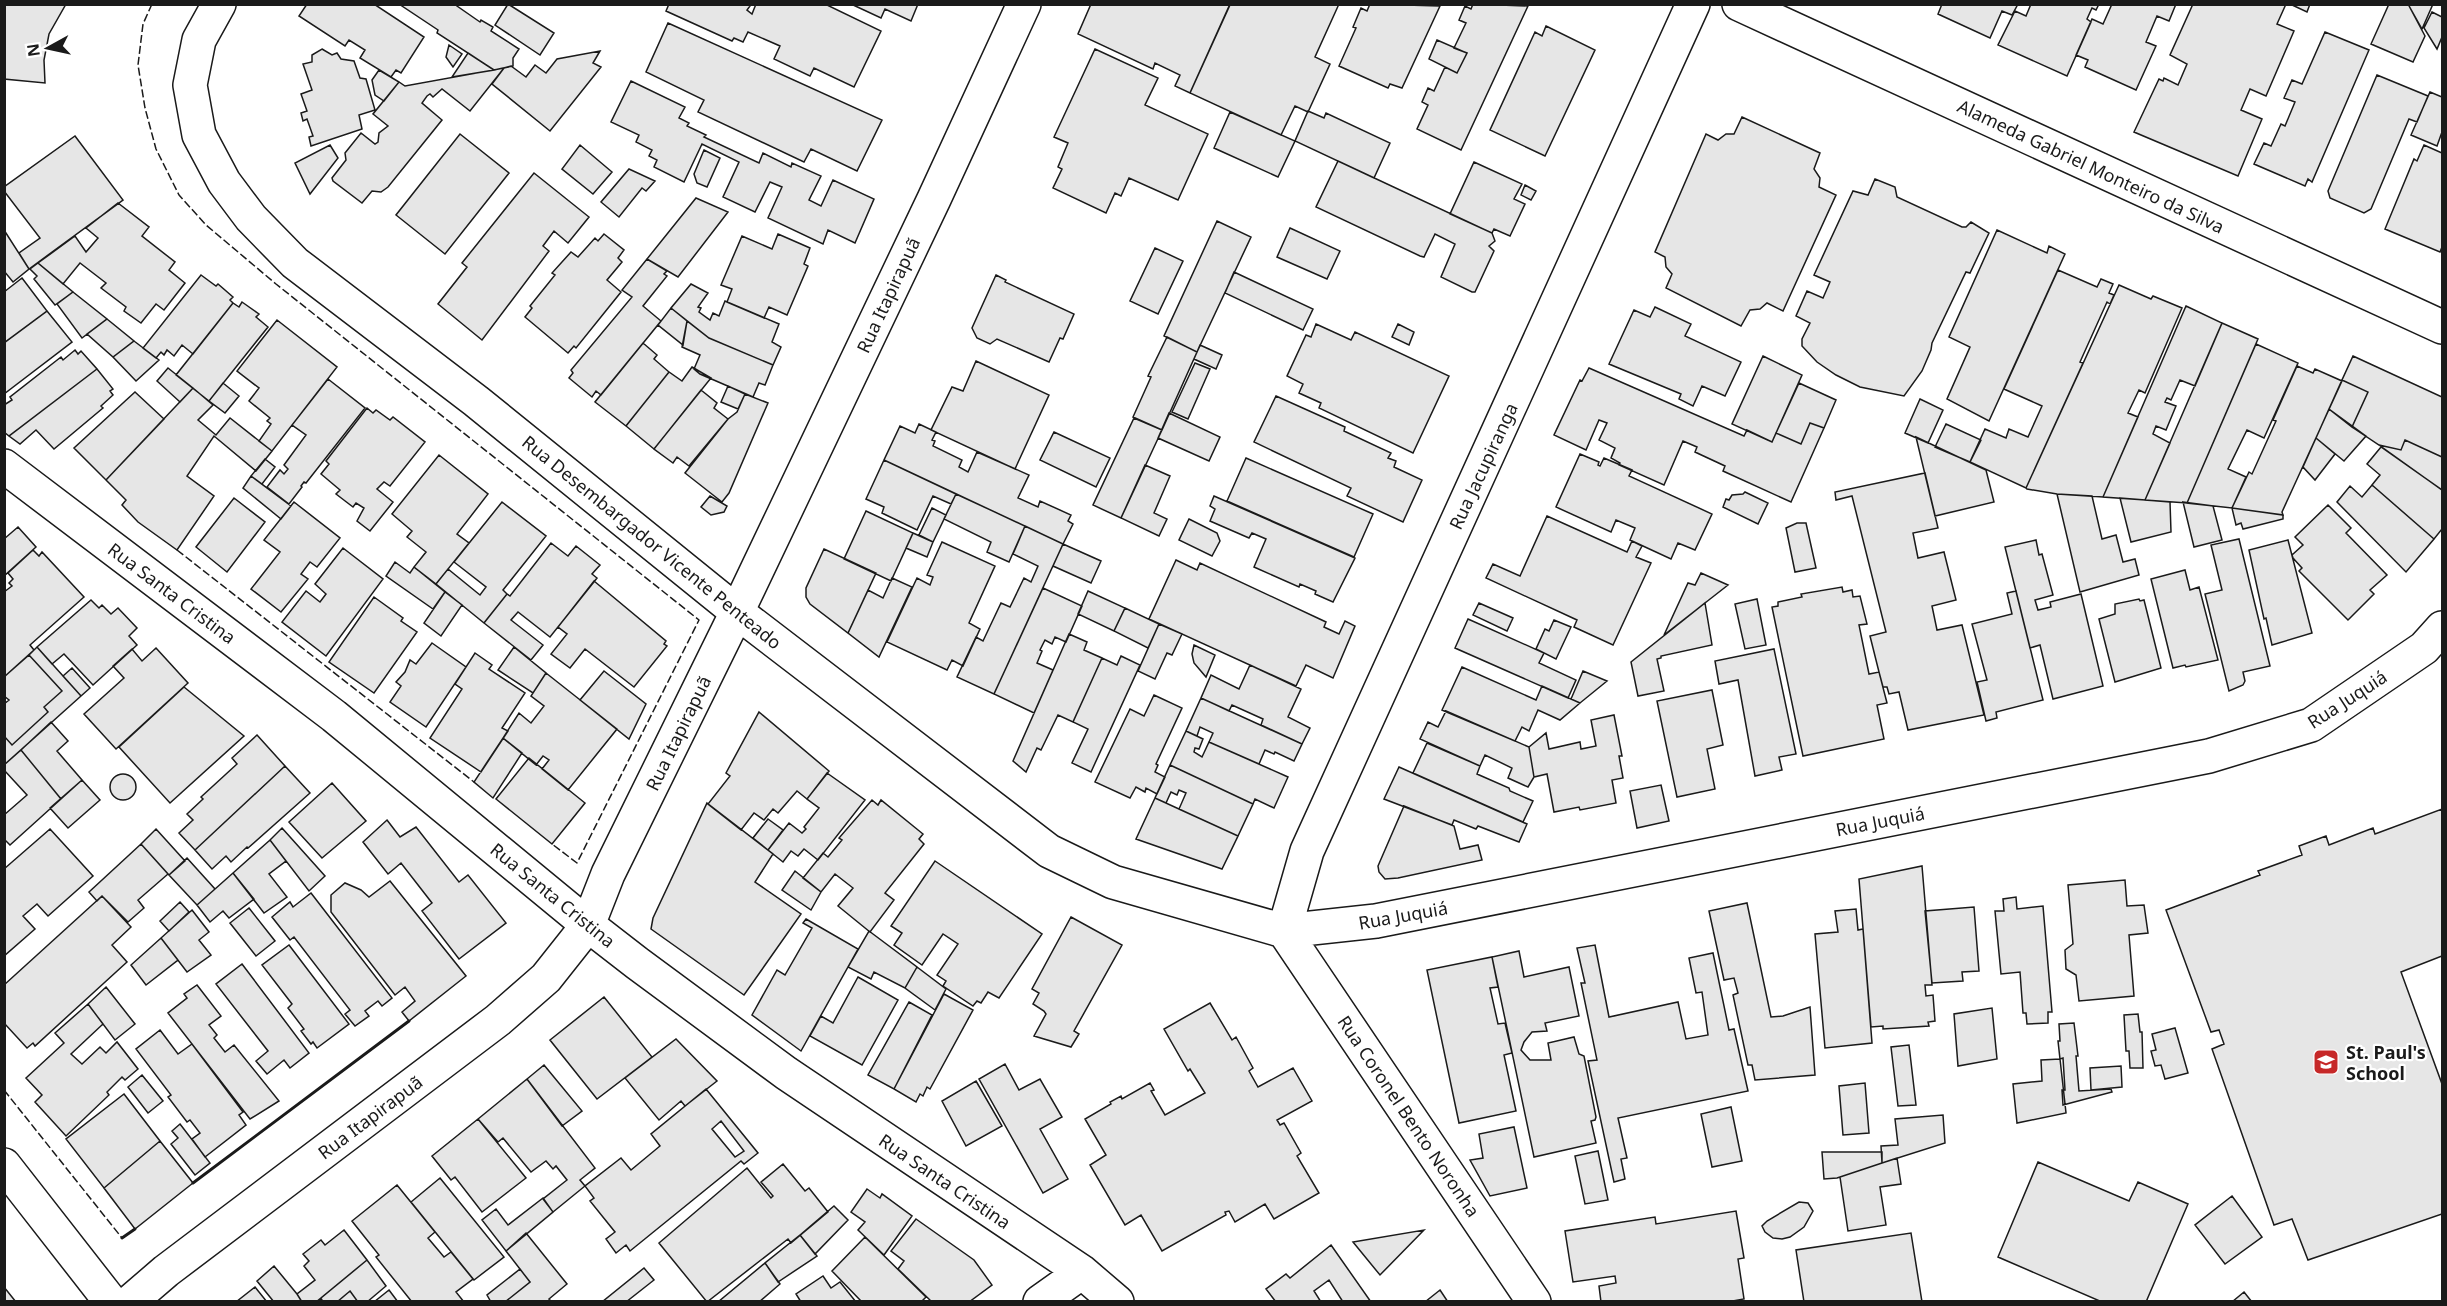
<svg xmlns="http://www.w3.org/2000/svg" width="2447" height="1306" viewBox="0 0 2447 1306" font-family="'Noto Sans',sans-serif">
  <style>
    .building { fill: #e6e6e6; stroke: #1a1a1a; stroke-width: 1.5; fill-rule: evenodd }
    .lines { fill: none; stroke-linecap: round; stroke-linejoin: round }
    .minor-casing { stroke: #1a1a1a; stroke-width: 36 }
    .minor { stroke: #fff; stroke-width: 33 }
    .fence { stroke: #1a1a1a; stroke-width: 1.5; stroke-dasharray: 8 3; stroke-linecap: butt }
    .wall { stroke: #1a1a1a; stroke-width: 3 }
    .labels { text-anchor: middle; dominant-baseline: central; stroke-width: 4.5; stroke-linejoin: round; paint-order: stroke }
    .street-label { font-size: 18px; fill: #1a1a1a; stroke: #fff }
    .poi-label { font-size: 18px; font-weight: bold; fill: #1a1a1a; stroke: #fff; text-anchor: start }
  </style>
  <rect width="100%" height="100%" fill="#fff"/>
  <!-- building -->
  <path class="building" d="M4,4H66L49,34L44,60L45,83L4,79Z
    M307,4H374L424,37L401,73L396,70L391,77L360,58L365,50L349,40L345,46L299,16Z
    M399,4H454L480,22L481,20L493,27L491,31L519,49L513,58V66L494,70L437,33L438,30Z
    M508,4L554,33L540,55L495,25Z
    M669,4H747L750,6L747,10L752,14L756,4H825L881,31L854,87L814,68L810,76L774,59L780,46L748,32L743,42L734,38L732,41L666,11Z
    M851,4H918L911,21L885,9L881,18Z
    M1091,4H1229L1230,5L1190,93L1175,86L1180,75L1155,63L1153,69L1078,34Z
    M1339,4L1315,57L1330,64L1308,112L1295,106L1281,135L1190,93L1230,4Z
    M1370,4L1440,6L1402,88L1390,84L1388,88L1339,66L1356,28L1353,27L1361,8L1367,11Z
    M1473,4L1528,6L1461,150L1417,129L1428,105L1422,102L1428,88L1434,91L1445,67L1457,73L1467,53L1454,48L1466,23L1459,20L1465,6L1471,9Z
    M1942,4H2018L2012,15L2002,11L1990,38L1938,14Z
    M2031,4H2099L2096,10L2092,8L2087,19L2091,22L2067,76L1998,45L2015,11L2026,16Z
    M2112,4H2176L2169,21L2157,16L2146,42L2156,46L2136,90L2085,67L2088,60L2076,55L2092,19L2103,24Z
    M2193,4H2286L2277,24L2294,31L2266,96L2250,89L2241,110L2262,119L2238,176L2134,132L2159,79L2163,81L2164,78L2178,85L2187,64L2170,55Z
    M2290,4H2310L2307,12Z
    M2389,4H2408L2425,36L2413,62L2371,44Z
    M2408,4H2433L2422,29Z
    M2432,12L2442,17V37L2437,49L2424,28Z
    M668,23L882,120L857,171L811,149L804,162L698,112L704,100L646,72Z
    M1546,26L1595,50L1545,156L1490,130L1535,32L1542,36Z
    M2325,32L2369,50L2312,182L2308,179L2305,186L2254,164L2264,143L2271,146L2281,124L2285,126L2295,102L2284,98L2292,80L2302,84Z
    M1437,40L1467,53L1457,73L1429,59Z
    M449,45L462,54L453,67L446,57Z
    M322,49L332,55L337,53L341,59L354,61L360,78L366,79L375,110L359,115L362,129L311,146L309,137L313,136L307,119L303,121L301,113L307,111L301,94L312,90L303,64L312,62V55Z
    M1095,49L1158,78L1145,105L1208,134L1178,200L1129,178L1121,196L1115,193L1106,213L1053,188L1062,169L1058,167L1068,143L1054,137Z
    M600,51L593,63L601,67L550,131L492,84L504,68L511,66L526,77L535,65L546,73L557,59Z
    M468,53L494,70L452,77Z
    M504,68L470,111L442,89L433,97L430,94L427,96L422,103L442,120L388,187L381,192L372,191L362,203L333,181L332,178L346,160L345,153L361,133L375,144L378,142L379,133L388,126L373,114L399,82L405,86Z
    M379,70L399,82L384,101L375,95L372,80Z
    M2377,75L2428,96L2417,122L2409,119L2371,209L2364,213L2330,198L2328,191Z
    M631,81L685,107L679,118L689,123L687,126L706,135L704,137L759,163L763,153L791,167L792,163L821,176L809,200L821,206L833,180L874,199L855,243L828,230L823,244L768,218L782,187L770,182L755,212L723,197L739,162L702,144L684,182L654,167L657,160L649,156L652,150L636,142L639,135L611,122Z
    M2430,92L2442,97V132L2437,146L2411,135Z
    M1308,111L1324,118L1326,113L1390,143L1374,178L1295,141Z
    M1230,112L1295,141L1278,177L1214,148Z
    M1742,117L1820,153L1814,169L1820,178L1819,187L1836,195L1783,311L1767,303L1760,309L1750,310L1741,326L1666,288L1672,274L1666,267L1665,257L1655,252L1706,134L1718,140L1726,134H1734Z
    M460,134L509,173L445,254L396,215Z
    M75,136L123,200L29,269L19,253L40,238L4,191V187Z
    M330,145L338,158L310,194L295,163Z
    M580,145L612,172L593,194L562,169Z
    M2424,145L2442,153V247L2440,252L2385,229L2414,159L2417,161Z
    M704,150L720,158L707,187L697,183L694,174Z
    M1338,161L1492,233L1495,241L1489,246L1494,251L1475,292H1472L1441,277L1455,244L1435,234L1424,257L1420,256L1316,207Z
    M1474,162L1522,184L1514,199L1525,204L1510,236L1494,229L1492,233L1450,214Z
    M629,169L655,181L646,191L642,188L619,217L601,202Z
    M534,173L589,217L568,243L554,231L543,246L549,251L482,340L438,304L467,267L462,263Z
    M1875,179L1895,187L1897,197L1962,227H1966L1971,222L1989,233L1970,273L1966,272L1932,343L1931,350L1922,371L1904,396L1860,387L1836,375L1817,362L1802,346V339L1810,323L1796,316L1807,291L1823,298L1830,282L1814,275L1853,191L1868,195Z
    M1525,185L1536,191L1531,200L1521,195Z
    M696,198L728,212L678,277L647,259Z
    M118,203L149,227L142,236L175,262L169,270L185,283L164,310L156,304L141,323L124,311L126,307L101,288L106,283L80,263L63,284L38,263L75,236L86,252L98,238L86,228Z
    M1217,221L1251,237L1197,352L1164,336Z
    M1290,228L1340,251L1327,279L1277,257Z
    M4,230L29,269L13,282L4,271Z
    M1997,230L2047,253L2049,246L2065,254L1989,421L1947,399L1970,347L1949,337Z
    M604,234L624,250L618,258L622,262L607,280L621,292L576,348L574,346L568,353L525,317L532,308L530,306L555,275L552,273L571,252L578,257L595,238L598,241Z
    M778,234L810,248L804,264L808,266L787,315L769,307L764,318L727,302L732,289L721,285L742,236L772,249Z
    M1155,248L1183,261L1158,314L1130,301Z
    M647,259L667,271L664,274L667,276L643,306L661,321L601,395L596,391L592,397L569,378L573,373L571,370L632,297L622,290Z
    M38,263L73,292L55,305L34,279L37,276L30,269Z
    M2058,270L2097,287L2101,279L2113,284L2109,293L2114,295L2110,304L2107,302L2080,362L2083,363L2026,488L1970,462L1985,429L2006,438L2009,429L2028,437L2042,406L2004,389Z
    M1234,272L1313,309L1303,330L1225,293Z
    M201,275L216,286L218,284L233,297L230,300L233,303L193,354L182,345L174,356L167,350L164,355L161,352L156,358L143,348Z
    M996,275L1006,280L1005,282L1074,314L1063,339L1060,338L1049,362L997,339L990,344L977,338L972,328Z
    M22,278L47,311L4,343V292Z
    M691,284L708,293L698,307L701,308L699,312L710,320L713,313L719,316L725,301L779,324L772,342L781,347L773,365L709,338L671,308Z
    M2119,285L2151,299L2153,296L2182,308L2145,393L2139,390L2128,413L2138,417L2103,497L2057,494L2027,489L2026,488Z
    M73,292L107,319L82,338L57,304Z
    M242,302L259,314L256,317L268,327L209,401L176,375L233,303L239,307Z
    M2186,306L2222,323L2195,386L2180,380L2171,400L2167,398L2165,402L2176,406L2166,430L2156,426L2153,434L2170,443L2145,500L2103,497Z
    M1655,307L1691,324L1685,336L1741,362L1725,396L1702,386L1693,406L1679,399L1681,394L1609,364L1634,310L1650,317Z
    M671,308L687,321L683,345L658,325Z
    M47,311L72,342L4,394V343Z
    M107,319L134,341L113,357L87,334Z
    M277,320L337,367L272,451L259,441L271,424L267,421L270,418L249,401L259,388L237,371Z
    M687,321L709,338L773,365L765,385L759,383L753,397L700,374L694,369L700,355L682,347Z
    M2222,323L2258,339L2187,503L2145,500Z
    M1316,324L1351,340L1355,332L1449,376L1413,453L1319,408L1321,403L1299,393L1303,384L1287,376L1306,335L1311,337Z
    M1398,324L1414,332L1409,345L1392,337Z
    M1167,337L1197,352L1162,430L1133,417L1151,377L1148,376Z
    M134,341L159,360L136,381L113,357Z
    M643,343L657,355L654,359L669,372L626,426L595,402Z
    M2256,344L2298,363L2264,438L2247,430L2228,469L2246,477L2232,508L2187,503Z
    M1200,345L1222,355L1216,369L1194,359Z
    M75,350L78,354L81,351L97,369L9,436L4,432V405L12,400L10,397L61,357L63,360Z
    M1763,356L1802,375L1772,442L1732,424Z
    M2353,356L2442,397V457L2405,440L2401,450L2379,445L2352,427L2368,392L2342,380Z
    M976,361L1049,395L1015,469L931,430L952,387L963,391Z
    M1195,363L1210,369L1188,419L1172,412Z
    M2297,366L2313,373L2315,369L2342,381L2282,512L2283,515L2232,508L2249,472L2252,474L2276,421L2273,420Z
    M692,367L711,378L654,449L626,426L669,372L682,381Z
    M168,368L193,388L180,402L157,381Z
    M1589,368L1744,436L1747,430L1772,442L1776,433L1801,444L1810,423L1824,428L1791,502L1723,471L1725,466L1695,452L1697,447L1683,441L1664,485L1619,465L1620,463L1611,458L1615,448L1599,440L1607,423L1599,420L1586,450L1554,435L1580,380L1582,381Z
    M97,369L113,389L110,391L113,395L101,406L103,408L54,449L36,430L20,444L9,436Z
    M328,379L365,408L306,483L304,482L301,486L302,487L289,504L267,487L280,470L284,474L288,469L284,465L306,435L292,425Z
    M2342,380L2368,392L2352,427L2329,409Z
    M223,383L239,396L225,413L209,401Z
    M1799,383L1836,400L1824,428L1810,423L1801,444L1776,433Z
    M728,386L745,394L738,409L721,402Z
    M193,388L213,405L198,420L216,435L230,418L272,451L256,471L214,436L187,476L214,496L177,550L138,522L122,505L126,500L106,480Z
    M701,390L717,403L714,408L728,419L689,466L677,457L673,463L654,449Z
    M135,392L164,419L106,480L74,448Z
    M745,394L768,403L729,493L722,502L685,473L728,419L737,412Z
    M1276,396L1345,427L1344,431L1391,453L1388,458L1396,461L1394,467L1422,480L1403,522L1347,496L1351,488L1254,442Z
    M1920,399L1943,410L1928,443L1905,433Z
    M367,408L373,413L376,410L390,420L393,417L425,442L390,486L384,482L377,489L393,502L370,531L357,521L364,508L356,503L353,507L336,494L340,490L321,474L329,464L326,461Z
    M2329,409L2366,436L2344,461L2316,438Z
    M1169,413L1220,437L1209,461L1158,438Z
    M1134,418L1162,430L1121,518L1093,505Z
    M919,424L936,432L932,440L935,441L933,446L962,460L959,467L968,472L977,452L1029,475L1018,498L1038,507L1040,501L1071,515L1068,521L1073,524L1063,544L884,460L900,426L915,433Z
    M1946,424L1981,440L1970,462L1935,447Z
    M1054,432L1110,458L1096,487L1040,460Z
    M1916,437L1986,470L1994,502L1935,516Z
    M2316,438L2335,454L2315,480L2303,467Z
    M2405,440L2442,457V490L2379,445L2401,450Z
    M2381,447L2442,490V529L2434,539L2372,485L2380,475L2367,464Z
    M1580,454L1599,462L1598,465L1600,466L1604,458L1632,470L1629,476L1712,514L1695,550L1678,543L1671,559L1630,540L1635,528L1616,520L1611,532L1556,507Z
    M439,455L488,494L457,534L469,543L436,584L414,567L426,552L407,537L412,531L392,514Z
    M1246,458L1373,514L1354,557L1227,501Z
    M265,459L275,467L262,484L251,476Z
    M884,460L956,494L951,504L933,496L917,530L882,513L884,507L866,499Z
    M1145,465L1170,476L1154,513L1167,519L1159,536L1121,518Z
    M1925,473L1938,528L1913,533L1918,558L1944,552L1956,600L1932,606L1937,630L1962,625L1984,715L1908,730L1899,692L1889,694L1887,687H1883L1879,672L1870,636L1886,632L1852,496L1836,500L1835,492Z
    M251,476L291,506L281,519L243,488Z
    M2372,485L2434,539L2406,572L2337,502L2350,486L2362,497Z
    M1745,492L1768,503L1758,524L1723,507L1726,499L1729,500L1732,495L1743,494Z
    M956,494L1025,526L1009,562L987,552L991,542L944,519Z
    M2057,494L2092,496L2102,539L2116,535L2123,562L2135,559L2139,575L2080,592Z
    M710,496L727,506L724,512L711,515L701,507Z
    M1214,496L1355,558L1333,602L1315,594L1316,591L1300,584L1299,587L1254,567L1266,539L1252,533L1249,538L1210,521L1215,509L1210,506Z
    M234,498L265,522L227,572L196,547Z
    M2120,498L2170,502L2171,532L2131,542Z
    M294,502L340,538L317,567L310,562L301,574L308,579L281,612L251,589L280,552L264,540Z
    M502,502L546,536L503,590L507,594L484,623L436,584L448,569L480,595L486,587L454,562Z
    M2183,502L2213,506L2222,540L2194,547Z
    M2328,505L2351,528L2346,533L2387,575L2370,590L2374,594L2348,620L2299,571L2302,568L2293,558L2292,555L2303,545L2295,537Z
    M932,508L946,515L933,542L919,535Z
    M2232,508L2283,515V519L2243,529L2241,523L2236,525Z
    M866,511L913,533L891,581L844,559Z
    M1547,516L1627,552L1632,541L1642,546L1636,557L1651,563L1613,645L1574,627L1577,620L1486,578L1493,564L1520,576Z
    M1189,519L1217,533L1220,541L1212,556L1179,540Z
    M1797,523H1806L1816,568L1795,572L1786,528Z
    M1025,526L1063,544L994,694L957,677L976,637L983,641L1001,603L1010,607L1024,578L1031,582L1038,566L1013,554Z
    M18,527L36,547L4,576V539Z
    M913,533L933,542L927,557L906,548Z
    M2239,539L2270,666L2243,672L2245,681L2243,685L2229,691L2205,594L2222,590L2211,545Z
    M2036,540L2039,555L2042,554L2053,595L2035,600L2038,610L2051,607L2050,602L2081,594L2103,686L2053,699L2040,645L2030,648L2005,547Z
    M2288,540L2312,633L2272,645L2266,618L2264,619L2249,550Z
    M942,542L995,566L969,623L980,629L963,666L952,660L947,670L887,642L917,578L930,585L933,577L927,575Z
    M551,543L568,556L576,546L600,565L592,574L597,578L550,637L518,612L511,620L543,645L531,660L484,623L507,594L510,596Z
    M1063,544L1101,561L1091,583L1053,566Z
    M343,548L383,579L326,656L282,622L306,591L320,602L326,594L315,584Z
    M824,549L876,573L848,633L810,604L806,597V588Z
    M33,550L39,556L42,552L84,597L30,645L34,650L4,677V592L12,586L9,583L13,579L8,573Z
    M1176,560L1197,570L1200,563L1326,622L1324,627L1339,634L1345,621L1355,626L1333,678L1306,665L1296,686L1149,619Z
    M395,562L410,573L414,567L445,592L433,609L386,576Z
    M2185,570L2190,590L2199,587L2218,660L2186,667L2185,665L2173,668L2151,579Z
    M1701,573L1728,585L1664,635L1688,583L1695,585Z
    M892,578L912,587L879,657L848,633L868,590L883,598Z
    M594,581L666,641L664,644L667,646L634,687L585,649L570,668L551,654L567,634L558,627Z
    M1842,587L1843,592L1852,590L1853,597L1860,596L1867,624L1859,625L1869,674L1879,672L1887,703L1877,705L1884,739L1803,756L1772,607L1778,606V602L1802,597L1801,594Z
    M1043,588L1082,606L1066,642L1055,637L1052,644L1045,640L1040,650L1042,651L1037,663L1053,670L1034,713L994,694Z
    M1088,591L1125,608L1114,631L1078,614Z
    M2016,591L2043,700L1996,712L1997,718L1986,721L1977,682L1987,680L1972,624L2012,614L2007,593Z
    M445,592L462,605L441,636L424,623Z
    M374,597L403,618L401,621L417,632L374,693L329,662Z
    M1757,599L1766,645L1745,649L1735,604Z
    M2139,599L2140,601L2144,600L2161,668L2115,682L2099,619L2115,614V604Z
    M91,600L99,608L102,605L111,614L118,608L137,628L129,636L137,645L93,685L64,654L52,664L37,647Z
    M1479,603L1513,618L1507,631L1473,615Z
    M1705,603L1712,645L1661,656V658L1657,659L1664,691L1638,696L1631,662Z
    M1125,608L1159,624L1148,648L1114,631Z
    M1468,619L1544,653L1539,663L1576,680L1568,698L1455,648Z
    M1554,620L1571,627L1556,659L1536,649L1545,629L1549,631Z
    M1159,624L1182,634L1172,655L1167,653L1155,679L1138,671Z
    M1069,634L1087,642L1084,650L1102,658L1073,722L1058,715L1041,750L1037,748L1026,772L1013,761Z
    M432,643L466,667L426,727L390,702L401,686L396,682L405,672L410,660L416,664Z
    M1194,645L1215,655L1206,677L1194,663L1192,654Z
    M37,647L81,696L4,765V736L12,745L48,712L44,707L62,691L29,655Z
    M514,647L546,673L533,693L498,670Z
    M156,648L188,683L116,749L84,714L124,678L113,666L132,649L142,661Z
    M1774,649L1796,754L1779,757L1782,770L1755,776L1738,680L1719,684L1715,661Z
    M475,653L492,665L489,669L525,693L502,728L508,731L481,772L430,738L462,689L455,684Z
    M29,655L62,691L44,707L48,712L12,745L4,736V704L9,700L4,696V677Z
    M1121,656L1140,665L1091,772L1072,763L1088,729L1073,722L1102,658L1117,665Z
    M1250,665L1301,689L1288,717L1310,728L1302,744L1261,725L1263,719L1232,705L1229,711L1201,698L1211,675L1239,689Z
    M1462,667L1536,700L1542,686L1580,703L1560,720L1538,710L1529,731L1522,727L1515,741L1442,710Z
    M72,668L90,688L81,696L63,676Z
    M604,671L646,704L629,739L580,700Z
    M1583,671L1607,681L1580,703L1571,699Z
    M546,673L617,729L568,790L542,769L549,760L543,756L536,765L503,738L519,713L531,723L544,706L531,696Z
    M184,687L244,736L170,803L119,747Z
    M1712,690L1723,745L1707,749L1715,789L1677,797L1657,701Z
    M1154,695L1182,708L1156,764L1158,765L1155,772L1165,777L1157,794L1146,788L1145,792L1136,787L1130,798L1095,782L1130,709L1144,716Z
    M1201,698L1302,744L1294,761L1275,752L1274,754L1265,750L1259,764L1209,742L1213,733L1200,727L1197,736L1186,731Z
    M1446,711L1529,747L1534,777L1528,787L1508,778L1512,768L1485,755L1480,766L1420,739L1428,722L1438,727Z
    M759,712L829,771L807,799L797,791L778,813L773,809L764,820L754,813L741,830L708,804L730,776L726,773Z
    M1614,715L1622,756H1619L1623,778L1612,780L1616,803L1580,810L1579,807L1554,812L1547,774L1534,777L1529,747L1546,733L1549,749L1580,742L1581,749L1596,746L1591,720Z
    M51,722L68,741L57,751L82,780L61,799L21,750Z
    M1186,731L1203,739L1199,749L1195,748L1194,752L1202,757L1209,742L1288,777L1274,808L1255,799L1253,804L1170,765Z
    M257,735L285,766L195,850L179,833L193,820L187,814L203,799L201,797L237,764L232,758Z
    M503,738L522,753L493,798L474,782Z
    M1427,743L1480,766L1477,774L1509,788L1510,791L1533,801L1523,822L1413,773Z
    M21,750L61,799L10,845L4,839V815L27,795L4,770V765Z
    M529,758L585,803L552,844L496,799Z
    M1170,765L1253,804L1238,836L1179,809L1186,793L1179,790L1177,795L1171,792L1166,803L1155,798Z
    M285,766L310,793L248,848L247,847L231,862L226,856L212,869L195,850Z
    M1399,767L1527,824L1519,842L1478,826L1476,829L1454,820L1452,825L1384,799Z
    M827,773L865,800L818,860L804,849L798,856L791,851L783,862L768,850L789,823L802,833L806,829L804,827L819,808L807,799Z
    M110 787a13 13 0 1 1 26 0a13 13 0 1 1-26 0Z
    M82,780L100,800L68,828L50,808Z
    M332,783L366,821L322,858L289,822Z
    M1661,785L1669,821L1637,828L1630,791Z
    M1155,798L1238,836L1222,869L1136,839Z
    M872,800L878,805L881,800L923,834L919,839L924,844L885,893L894,900L870,932L838,906L853,888L835,874L821,892L803,878L823,853L828,857L842,840L839,838Z
    M707,803L773,854L755,882L801,914L744,995L651,929L653,918Z
    M1404,806L1454,826L1460,849L1478,845L1482,860L1398,878L1385,879L1379,872L1378,866Z
    M2442,809V956L2401,972L2442,1084V1214L2308,1260L2292,1219L2274,1225L2212,1049L2224,1044L2219,1030L2211,1032L2166,910L2260,875L2258,871L2302,855L2299,846L2326,836L2329,845L2373,828L2375,834Z
    M768,819L783,830L768,850L753,838Z
    M387,820L400,837L416,827L459,882L468,875L506,923L459,959L422,911L432,903L401,863L388,874L363,842Z
    M282,828L325,876L309,891L270,840Z
    M50,829L93,876L48,916L37,904L23,916L35,929L4,956V869Z
    M156,829L185,861L169,875L141,844Z
    M270,840L286,861L269,874L287,897L264,913L233,873Z
    M141,844L168,874L138,900L144,908L128,922L102,896L97,901L89,892Z
    M187,858L215,889L197,905L169,875Z
    M935,861L1042,934L999,998L988,992L981,1003L977,1001L973,1006L943,986L946,981L937,975L958,944L943,934L922,965L894,945L902,933L891,926Z
    M1922,866L1932,985H1925L1926,996L1933,995L1935,1021L1928,1022L1929,1026L1883,1029V1026L1871,1027L1859,879Z
    M795,871L821,892L811,910L782,890Z
    M233,873L254,899L229,918L223,911L210,922L197,905Z
    M2125,880L2127,906L2144,905L2148,933L2129,935L2134,996L2079,1001L2076,975L2066,969L2065,950L2073,944L2068,885Z
    M390,881L466,976L409,1021L402,1012L415,1001L405,987L395,995L331,912V895L345,883L361,890L369,897Z
    M311,893L392,998L382,1006L378,1001L365,1011L369,1016L355,1026L345,1014L350,1010L294,937L290,940L272,917L290,902L293,907Z
    M102,896L131,927L112,945L127,962L35,1046L33,1043L27,1048L4,1023V985Z
    M2016,897L2017,909L2043,906L2052,1012H2048V1023L2027,1024L2026,1013H2023L2020,972L2001,974L1995,911H2004L2003,899Z
    M180,902L189,912L169,931L160,921Z
    M1747,903L1771,1017L1783,1016L1810,1007L1815,1075L1755,1080L1752,1065H1748L1733,995L1738,993L1734,978L1724,980L1709,911Z
    M1974,907L1979,971L1962,972L1963,981L1932,983L1925,911Z
    M249,908L275,941L256,956L230,923Z
    M1856,909L1858,930L1863,929L1872,1043L1825,1048L1815,934L1838,932L1835,911Z
    M192,910L209,932L199,940L211,955L187,972L161,938Z
    M1071,917L1122,945L1074,1031L1079,1034L1071,1047L1034,1036L1046,1014L1044,1011L1033,1004L1039,993L1032,989Z
    M806,919L858,949L801,1051L752,1015L777,970L785,975L812,928L803,923Z
    M869,931L917,967L905,988L874,972L871,979L848,967Z
    M161,938L178,960L146,985L131,965Z
    M289,945L349,1024L317,1048L313,1042L311,1044L301,1031L304,1029L288,1008L292,1004L262,965Z
    M1595,945L1609,1017L1678,1002L1686,1039L1708,1035L1702,992L1696,993L1689,958L1713,953L1729,1030L1734,1029L1748,1091L1618,1118L1627,1158L1621,1159L1625,1179L1614,1182L1588,1061L1597,1060L1581,983H1585L1577,948Z
    M1519,951L1524,977L1569,967L1579,1016L1545,1023L1547,1031L1532,1032L1524,1042L1521,1050L1530,1060H1551L1548,1043L1574,1037L1579,1054L1584,1056L1596,1117L1595,1120L1591,1121L1596,1143L1534,1157L1492,957Z
    M1492,957L1498,987L1490,988L1498,1024L1505,1023L1512,1053L1504,1055L1516,1111L1459,1123L1427,970Z
    M242,964L309,1053L290,1068L284,1060L267,1074L256,1061L268,1051L216,984Z
    M917,967L946,989L935,1010L905,988Z
    M858,977L898,1000L862,1065L810,1036L821,1016L833,1023Z
    M197,985L221,1016L209,1025L217,1035L214,1038L225,1052L234,1045L279,1101L250,1119L168,1013L187,998L184,994Z
    M106,987L135,1024L115,1040L88,1004Z
    M944,994L973,1010L930,1089L927,1087L923,1096L920,1094L916,1102L894,1089Z
    M604,997L652,1057L597,1099L550,1040Z
    M909,1002L932,1015L894,1089L868,1075Z
    M1210,1003L1232,1040L1236,1037L1253,1068L1249,1071L1258,1087L1293,1068L1312,1101L1277,1120L1280,1125L1284,1123L1301,1153L1297,1156L1319,1193L1274,1219L1265,1204L1235,1222L1229,1211L1225,1212L1226,1215L1162,1251L1141,1215L1125,1225L1090,1165L1106,1155L1085,1119L1111,1104L1110,1102L1121,1096L1122,1099L1150,1083L1154,1090L1151,1091L1165,1115L1205,1093L1190,1069L1188,1071L1164,1029Z
    M88,1004L103,1024L71,1054L82,1064L100,1047L106,1053L117,1042L138,1069L125,1080L122,1077L107,1092L109,1095L66,1136L35,1102L42,1095L26,1078L64,1043L55,1033Z
    M1992,1008L1997,1059L1958,1066L1954,1014Z
    M2138,1014L2140,1032H2142L2143,1068H2130L2129,1051H2126L2124,1015Z
    M2074,1023L2078,1056H2076L2079,1091L2111,1089L2112,1092L2063,1105L2062,1090H2065L2063,1058L2060,1059L2058,1041H2060L2059,1024Z
    M2175,1028L2188,1073L2165,1079L2161,1065L2155,1066L2151,1051L2156,1050L2152,1034Z
    M160,1030L178,1054L192,1044L243,1112L239,1115L246,1125L205,1157L192,1139L200,1133L190,1120L187,1122L168,1097L171,1095L136,1049Z
    M676,1039L717,1081L685,1106L681,1101L659,1120L625,1078Z
    M1909,1045L1916,1105L1898,1106L1891,1047Z
    M2060,1059L2066,1113L2017,1123L2013,1084L2042,1081L2041,1060Z
    M1005,1064L1019,1090L1040,1079L1062,1117L1040,1129L1068,1179L1043,1193L979,1079Z
    M544,1065L582,1111L562,1126L527,1079Z
    M2121,1066L2122,1087L2091,1090L2090,1068Z
    M142,1075L163,1101L148,1113L128,1087Z
    M527,1079L595,1168L580,1180L585,1186L553,1212L543,1199L567,1180L556,1166L553,1169L546,1161L531,1172L503,1138L498,1142L478,1119Z
    M976,1081L1002,1126L966,1146L942,1101Z
    M1865,1083L1869,1133L1843,1135L1839,1086Z
    M706,1089L758,1153L744,1164L741,1161L630,1251L626,1245L616,1253L606,1239L615,1232L590,1201L594,1198L585,1186L621,1158L631,1170L660,1146L651,1134ZM721,1121L744,1151L735,1157L712,1129Z
    M124,1094L160,1141L104,1188L66,1139Z
    M1731,1107L1742,1161L1712,1167L1701,1114Z
    M1943,1115L1945,1143L1882,1163L1881,1146L1898,1145L1895,1119Z
    M478,1119L526,1178L482,1212L455,1177L451,1180L432,1156Z
    M180,1124L210,1163L195,1175L171,1144L178,1138L172,1131Z
    M1514,1127L1527,1188L1490,1196L1470,1160L1483,1158L1479,1134Z
    M160,1141L193,1183L135,1229L104,1188Z
    M1598,1151L1608,1200L1585,1204L1575,1156Z
    M1822,1152H1882V1163L1837,1178L1824,1179Z
    M1897,1158L1901,1184L1880,1187L1886,1225L1848,1231L1840,1177Z
    M2038,1162L2129,1201L2138,1182L2188,1204L2146,1302H2102L1998,1257Z
    M783,1164L805,1191L809,1188L828,1212L791,1243L788,1239L707,1302L659,1243L747,1168L771,1198L773,1196L761,1182Z
    M440,1178L504,1257L474,1280L411,1202Z
    M397,1185L435,1232L428,1238L444,1257L451,1252L473,1279L456,1292L464,1302H412L376,1257L379,1255L352,1221Z
    M867,1189L880,1198L882,1194L912,1216L884,1255L858,1230L865,1222L851,1212Z
    M2232,1196L2262,1237L2225,1264L2195,1225Z
    M543,1198L553,1212L506,1251L482,1220L496,1209L508,1225Z
    M1799,1202L1808,1203L1813,1211L1804,1227L1790,1237L1782,1239L1773,1238L1765,1232L1762,1226L1767,1221Z
    M834,1206L848,1220L815,1254L800,1235Z
    M1736,1211L1744,1258L1738,1259L1744,1299L1727,1302H1601L1599,1286L1616,1283L1615,1276L1573,1282L1565,1231L1655,1217L1656,1224Z
    M916,1219L974,1260L992,1285L969,1302H932L898,1269L904,1261L891,1251Z
    M344,1230L367,1260L316,1302H302L297,1294L315,1280L304,1266L309,1261L303,1254L321,1240L325,1245Z
    M1424,1230L1380,1275L1353,1242Z
    M526,1233L567,1284L549,1299L552,1302H505L530,1282L506,1251Z
    M1911,1233L1922,1302H1804L1796,1250Z
    M800,1235L817,1256L778,1282L765,1263Z
    M865,1237L926,1297L921,1302H862L832,1271Z
    M1331,1245L1371,1302H1343L1329,1280L1314,1291L1321,1302H1276L1266,1289L1286,1274L1290,1278Z
    M367,1260L386,1286L367,1302H358L350,1291L337,1302H323L321,1298Z
    M765,1263L780,1284L759,1302H718Z
    M274,1266L297,1294L302,1302H274L257,1281Z
    M644,1268L654,1280L626,1302H602Z
    M520,1269L530,1282L505,1302H491L487,1295Z
    M823,1276L831,1288L840,1282L856,1302H801L796,1294Z
    M4,1287L16,1302H4Z
    M255,1287L267,1302H236Z
    M389,1290L398,1302H374Z
    M1440,1290L1448,1302H1425Z
    M350,1291L358,1302H337Z
    M2244,1292L2252,1302H2232Z"/>
  <g class="lines">
    <!-- minor casing -->
    <g class="minor-casing">
      <path id="minor" d="M219,4L199,40L190,85L199,135L224,182L251,218L295,263L476,401L737,612L1049,851L1113,882L1284,931L1376,921L2209,756L2311,725L2424,648L2442,628
        M1739,4L2442,327
        M4,466L334,716L588,925L637,963L786,1073L1082,1272L1117,1302
        M1284,931L1307,851L1693,4
        M1284,931L1534,1302
        M4,1165L111,1302
        M130,1302L166,1271L498,1020L546,978L588,925L608,874L737,612L934,199L1024,4
        M1040,1302L1082,1272"/>
    </g>
    <!-- minor -->
    <use href="#minor" class="minor"/>
    <!-- fence -->
    <path class="fence" d="M152,4L143,24L138,65L145,108L156,149L179,195L206,225L276,284L699,620L577,863L552,844
      M177,550L474,782
      M4,1090L122,1238"/>
    <!-- wall -->
    <path class="wall" d="M193,1183L409,1021
      M122,1238L135,1229"/>
  </g>
  <!-- icons -->
  <defs>
    <g id="school-square" transform="scale(1.35)"><rect x="-9" y="-9" width="18" height="18" rx="4" fill="#c62828" stroke="#fff"/><path d="M0-5L7-2L0 1L-7-2ZM-4 1L0 2.5L4 1V4Q0 6-4 4Z" fill="#fff"/></g>
  </defs>
  <g fill-rule="evenodd">
    <use href="#school-square" x="2326" y="1062"/>
  </g>
  <g class="labels">
    <!-- street labels -->
    <g class="street-label">
      <text transform="translate(2091 166) rotate(25)">Alameda Gabriel Monteiro da Silva</text>
      <text transform="translate(888 295) rotate(-65)">Rua Itapirapuã</text>
      <text transform="translate(1483 466) rotate(-65)">Rua Jacupiranga</text>
      <text transform="translate(652 542) rotate(39)">Rua Desembargador Vicente Penteado</text>
      <text transform="translate(172 593) rotate(37)">Rua Santa Cristina</text>
      <text transform="translate(2347 699) rotate(-33)">Rua Juquiá</text>
      <text transform="translate(678 733) rotate(-64)">Rua Itapirapuã</text>
      <text transform="translate(1880 821) rotate(-11)">Rua Juquiá</text>
      <text transform="translate(553 895) rotate(39)">Rua Santa Cristina</text>
      <text transform="translate(1403 915) rotate(-10)">Rua Juquiá</text>
      <text transform="translate(1409 1116) rotate(56)">Rua Coronel Bento Noronha</text>
      <text transform="translate(370 1117) rotate(-37)">Rua Itapirapuã</text>
      <text transform="translate(945 1181) rotate(34)">Rua Santa Cristina</text>
    </g>
    <!-- poi labels -->
    <g class="poi-label">
      <text x="2346" y="1052">St. Paul's<tspan x="2346" dy="21">School</tspan></text>
    </g>
  </g>
  <!-- border -->
  <rect width="2447" height="1306" fill="none" stroke="#1a1a1a" stroke-width="12"/>
  <!-- north arrow -->
  <g transform="translate(48 48) rotate(262)" stroke="#ffffff" stroke-width="4.5" paint-order="stroke">
  <path d="M0-4.5L10 22L0 15L-10 22Z" fill="#1a1a1a"/>
  <text y="-9" font-size="16" font-weight="bold" text-anchor="middle" fill="#1a1a1a">N</text>
  </g>
</svg>
